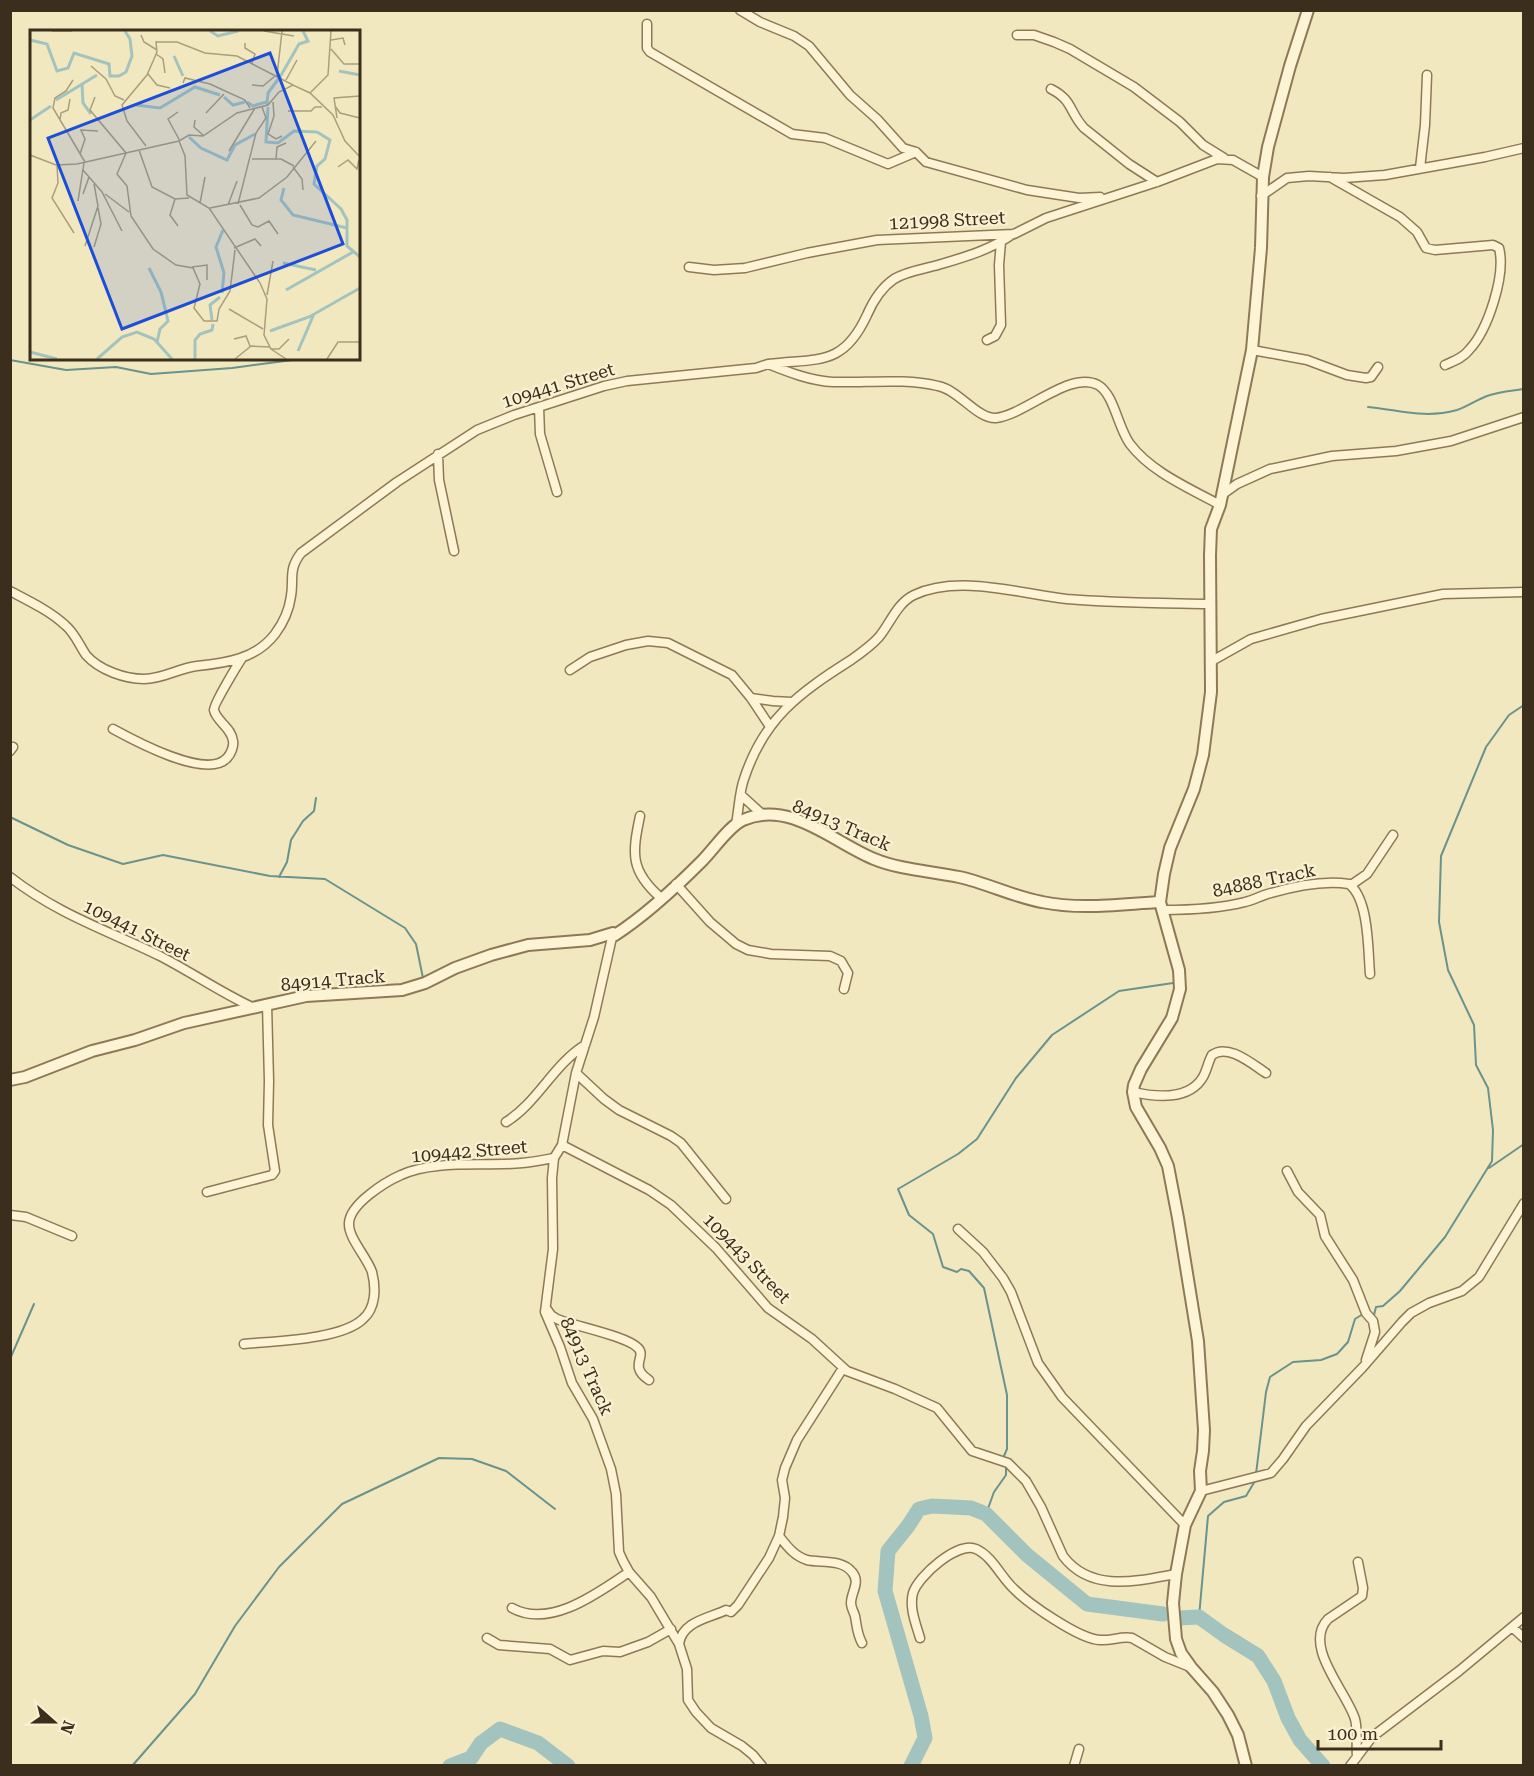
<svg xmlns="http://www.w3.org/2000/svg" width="1534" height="1776" viewBox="0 0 1534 1776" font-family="'Roboto Serif',serif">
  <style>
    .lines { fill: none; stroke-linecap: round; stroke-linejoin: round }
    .stream { stroke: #69938d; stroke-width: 2 }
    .river { stroke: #a3c4be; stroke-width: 15 }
    .minor-casing { stroke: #8e7956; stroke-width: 11 }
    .tertiary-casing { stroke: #8e7956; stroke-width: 14 }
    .minor { stroke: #fcf4d4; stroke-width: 8 }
    .tertiary { stroke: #fcf4d4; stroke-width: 10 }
    .labels { text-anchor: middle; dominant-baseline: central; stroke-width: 4.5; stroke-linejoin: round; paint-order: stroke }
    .street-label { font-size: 18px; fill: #3c2e1c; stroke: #f9f1d1 }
    .inset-river { fill: none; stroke: #a3c4be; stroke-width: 3 }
    .inset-road { fill: none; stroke: #a99e7e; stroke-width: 1.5 }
    .view { fill: #1d4ed8; fill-opacity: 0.15; stroke: #1d4ed8; stroke-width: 3 }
    .inset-edge { fill: none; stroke: #3c2e1c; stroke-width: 3 }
  </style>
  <rect width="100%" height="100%" fill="#f2e8c0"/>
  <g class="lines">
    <!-- stream -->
    <path class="stream" d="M10,360L66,370L116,367L151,374L232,368L308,358
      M1368,407C1400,410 1424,419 1457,410C1467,407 1476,400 1487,396C1498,392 1511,391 1524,389
      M10,817L68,845L123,864L163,855L270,876L325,879L405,928L416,944L423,978
      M279,877L287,862L291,840L303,821L314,811L316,798
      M1489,1168L1524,1144
      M1374,1315L1376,1307L1383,1306L1400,1291L1445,1237L1492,1161L1493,1130L1488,1088L1476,1065L1474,1025L1448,970L1439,922L1441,856L1486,747L1509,715L1524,705
      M10,1359L34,1304
      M1004,1456L1007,1449V1395L984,1288L969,1271L961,1269L957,1272L943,1267L933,1234L909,1215L898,1189L958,1154L977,1139L1016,1078L1052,1035L1119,991L1173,983
      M1256,1474L1266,1392L1270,1377L1293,1362L1321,1360L1337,1354L1348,1342L1355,1319L1363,1314
      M986,1514L994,1492L1006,1475V1465
      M1199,1617L1208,1516L1224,1502L1246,1496L1255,1481
      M132,1766L195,1694L235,1626L279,1567L342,1504L439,1458L472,1459L506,1471L555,1509"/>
    <!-- river -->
    <path class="river" d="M1179,1618L1199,1617L1224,1635L1258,1656L1274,1681L1288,1718L1300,1740L1323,1766
      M450,1766L471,1758L481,1743L500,1729L538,1743L568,1766
      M911,1766L925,1738L921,1716L885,1591L888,1551L908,1526L919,1509L932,1506L971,1508L986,1514L1027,1555L1087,1604L1163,1614"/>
    <!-- minor casing -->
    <g class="minor-casing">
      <path id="minor" d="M740,10L760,22L794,36L809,46L850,95L877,119L903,148L916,152L926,162L1027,190L1079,198L1100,197
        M647,24V48L650,52L792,134L825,138L888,164L916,152
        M1017,35H1034L1054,42L1070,49L1134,87L1180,122L1203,145L1224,158
        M1051,89C1073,100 1069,112 1084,128L1129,164L1157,182
        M1420,168L1425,125L1427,75
        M1330,177L1400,217L1417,232L1426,248L1435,250L1493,245L1499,248C1506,275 1488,330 1469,350C1463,358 1454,361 1445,365
        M1261,196L1287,178L1309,176L1344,178L1385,175L1485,157L1524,148
        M689,267L714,270L745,268L807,253L877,240L1014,234L1046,218L1157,182L1217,159L1233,160L1263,177
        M987,340L995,336L1001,325L999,265L1001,242
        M1252,350L1307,360L1347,375L1366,378L1371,377L1378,367
        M769,364C818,358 843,367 867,315C873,301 881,288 894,279C907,271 924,269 938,265C965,257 990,250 1013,234
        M539,407L540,434L557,492
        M438,454L439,480L454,551
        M10,591C29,601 50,611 65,625C75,633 79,645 86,655C99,670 125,679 144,679C163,679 179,668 197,666C226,663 256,659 275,634C284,622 289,611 291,596C294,578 288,570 301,553L397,482L477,430L514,415L604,386L627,381L756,368L768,364C788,372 811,381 833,382C868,383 904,378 938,386C959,390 977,419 996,418C1025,415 1070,370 1098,385C1114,394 1118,428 1130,444C1151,472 1189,488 1220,505L1223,494L1237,484L1270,469L1332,456L1396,451L1451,441L1524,417
        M1210,662L1251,639L1321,619L1443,594L1524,592
        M570,670L590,657L626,645L648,641L668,643L732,675L751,698L769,725
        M751,698L773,701L791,702
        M113,729C135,741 207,780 227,758C231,754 234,746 233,741C232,728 216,721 214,710C213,705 238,664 242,658
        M10,751L13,747
        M741,795L763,815
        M640,816C632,854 630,871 661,898
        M736,824C739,809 739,793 744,779C764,718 799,693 851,660C861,653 871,646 879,637C890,624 897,603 914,595C959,574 1021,594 1067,599C1114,603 1162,603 1209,604
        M10,877C59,915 107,930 160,956C191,972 220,992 252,1007
        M676,884L710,922L736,944L748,950L771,954L830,956L841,961L848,973L844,989
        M1351,885L1367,874L1393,835
        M1162,910C1190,910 1218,909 1245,902C1254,900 1262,895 1271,893C1295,886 1325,880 1349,884C1369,899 1368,950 1370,974
        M613,933L594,1017L576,1073L562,1145L554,1158L552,1178L553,1249L545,1312L560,1347L572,1383L593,1419L611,1469L616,1494L619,1552L623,1561L629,1572L651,1597L679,1644L687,1669L688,1700L696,1712L711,1728L742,1746L753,1755L762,1766
        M576,1073L604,1099L619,1110L671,1136L681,1143L726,1199
        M1133,1092C1156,1097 1189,1101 1203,1077C1207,1070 1208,1062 1212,1055C1228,1043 1252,1064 1266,1073
        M506,1122C538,1102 553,1065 585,1045
        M562,1145L649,1190L671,1205L716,1248L768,1308L812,1339L847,1371L895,1389L937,1408L972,1451L1008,1463L1026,1481L1041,1507L1063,1556C1091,1593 1137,1581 1176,1574
        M1287,1171L1298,1192L1320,1215L1325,1236L1353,1280L1366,1313L1373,1321L1375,1332L1366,1360
        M207,1192L272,1175L275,1171L268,1125L269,1081L267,1004
        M10,1215L26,1217L72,1236
        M958,1229L983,1252L1003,1278L1011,1292L1038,1363L1062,1397L1185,1525
        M546,1308L551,1315L557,1319C574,1326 627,1336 638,1348C647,1357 628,1366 649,1380
        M244,1344C274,1341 341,1340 363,1319C376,1308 376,1288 372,1272C367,1257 348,1238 349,1223C350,1204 385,1182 401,1175C435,1159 486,1167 522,1163C533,1162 543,1160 554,1158
        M1201,1491L1271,1473L1283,1459L1306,1426L1363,1367L1402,1322L1411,1313L1429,1303L1462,1291L1479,1277L1524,1203
        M779,1536C787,1546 794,1556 807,1560C821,1563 842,1559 852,1572C861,1582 851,1592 851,1603C851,1608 854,1612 855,1616C857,1627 857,1634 862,1643
        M512,1608C550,1629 598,1593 629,1572
        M1512,1627L1524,1638
        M487,1638L499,1645L550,1649L570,1660L603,1651L620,1652L648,1642L671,1629
        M920,1638C916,1624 909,1608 913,1593C918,1576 958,1541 976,1549C992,1556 1001,1577 1014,1589C1029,1604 1079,1639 1100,1640C1111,1641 1121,1636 1132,1638L1165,1657L1190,1667
        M679,1644C682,1621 710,1618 726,1610L731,1612L738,1605L769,1558L779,1536L783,1517L785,1498L782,1480L785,1468L797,1440L843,1368
        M1357,1757C1356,1745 1358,1730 1355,1719C1347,1692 1302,1646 1328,1619L1362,1596L1363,1588L1358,1562
        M1074,1766L1079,1749
        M1350,1766L1372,1737L1459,1671L1524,1617"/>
    </g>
    <!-- tertiary casing -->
    <g class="tertiary-casing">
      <path id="tertiary" d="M10,1080L25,1077L92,1051L135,1040L184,1023L306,996L402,990L425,983L455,968L491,955L528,945L590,940L613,933L615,935C646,915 676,887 702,861C714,849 729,826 743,820C790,799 834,843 874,859C901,870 931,871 959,877C987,883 1014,897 1042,902C1081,910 1121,904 1160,902
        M1246,1766L1238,1735L1228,1715L1213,1692L1191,1667L1181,1653L1176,1639L1173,1603L1176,1574L1185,1525L1201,1491L1200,1471L1203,1451L1204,1430L1198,1341L1178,1218L1168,1166L1160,1148L1136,1107L1133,1092L1134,1085L1141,1069L1172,1018L1180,989L1179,970L1160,902L1164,874L1170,848L1194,789L1203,755L1211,692L1210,555L1211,529L1220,505L1252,350L1261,248L1263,177L1268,147L1290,66L1308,10"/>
    </g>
    <!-- minor -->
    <use href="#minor" class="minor"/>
    <!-- tertiary -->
    <use href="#tertiary" class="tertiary"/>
  </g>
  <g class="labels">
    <!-- street labels -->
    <g class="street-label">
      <text transform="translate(947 220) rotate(-3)">121998 Street</text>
      <text transform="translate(558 385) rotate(-17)">109441 Street</text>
      <text transform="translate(842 825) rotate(23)">84913 Track</text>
      <text transform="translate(1264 880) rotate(-12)">84888 Track</text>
      <text transform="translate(137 930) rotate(26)">109441 Street</text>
      <text transform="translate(333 980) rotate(-5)">84914 Track</text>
      <text transform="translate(469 1151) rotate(-5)">109442 Street</text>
      <text transform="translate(747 1258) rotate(46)">109443 Street</text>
      <text transform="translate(587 1366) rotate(66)">84913 Track</text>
    </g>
  </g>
  <!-- overview -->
  <g transform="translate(30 30)">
    <rect width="330" height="330" fill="#f2e8c0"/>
    <path class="inset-river" d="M180,1L188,6L208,1M0,10L17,14L27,41L38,38L44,23L79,34L80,46H89L96,42L102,26L100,9L95,1M144,26L153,46M309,41L330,45M250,47L269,14L278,11L273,1M52,54L53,73L61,84M194,67L203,75L215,72M26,70L67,45M217,72L223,76L236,72M106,75L130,78L165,57L190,65M237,75L238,63L249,48M238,77L236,112L248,113L264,101L287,102L300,110L295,129L287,136L284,154L311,179L317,190V216L330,227M0,90L21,76M159,107L171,118L197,130L205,115L225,104M254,158L251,170L263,185L317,198M253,233L286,240M119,238L131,262L138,291L130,299L127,312M256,260L323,222M192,263L194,243L186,217L193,200M182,290L180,275L190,267M240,301L279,287L330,258M268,321L284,284M0,322L27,329M67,329L92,307L107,302L124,309L142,329M165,329V310L170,304L182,300L183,294"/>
    <path class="inset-road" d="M22,1H42M234,1L264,6M111,5L114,12L127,20M301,10L313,8L315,15M215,13V18L225,24L222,33M301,19L314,34H330M126,24L133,29L135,43M61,36L76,49L85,66L94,70M118,44L127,55L140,58M247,46L252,1M43,50L36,61L25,68L23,78L55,132M256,50L267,30M153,53L155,48L180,54L215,70L220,78M222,55L233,56L245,46M280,63L298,45L301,1M65,67L60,80L96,123L87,144L97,156L101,186L123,219L146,235L163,238L170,254L164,278L174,291H187L189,279L200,261L205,220M243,72L244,86L238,104L246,109L252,106M305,76L310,83L330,88M258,81H281L285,77H292M148,82L138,89L150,111M176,83L194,64M307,88L304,68L330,66M30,90L31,83L38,80L40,69M165,90L164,97L174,106M149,111L155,126L157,165L179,178L230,253L237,269L234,305L241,319L256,329M116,116L97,91L92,75L117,45L127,22L126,12H147L175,23L207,26L263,55M109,120L122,157L145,169L159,168M199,121L225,78M50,124L55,109L51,100L68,101M0,125L26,135L47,134L149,111L159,105L173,106L207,83L238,75L249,62L263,55L280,63L303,85L315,111L330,127M222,129H251L264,136M246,129L247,117L256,113M54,133L53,140L72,162L92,201M27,135L28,153L22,168L44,203M263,137L272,149L273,160M308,137L318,130L327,139L329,130M53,164L59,147M75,164L99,182M145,169L140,185L148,196M48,171L53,139M170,173L175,147M208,174L226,103L236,88L232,77M198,175L207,151M210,175L222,195L228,197L239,191L248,204M180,178L229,168L257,147L286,111M55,216L68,176L64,154M64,217L71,194L68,178M204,218L225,209L231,216M162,237L177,235V250M237,265L243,231M199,279L233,299M204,309L216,306L220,316M241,319H249L259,309M205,329L221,316L240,317M297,329L308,312H330"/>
    <path class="view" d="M240,23L313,214L92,299L18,108Z"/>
    <rect width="330" height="330" class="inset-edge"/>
  </g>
  <!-- border -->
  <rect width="1534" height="1776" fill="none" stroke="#3c2e1c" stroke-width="24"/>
  <!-- north arrow -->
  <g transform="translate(54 1722) rotate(111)" stroke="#f9f1d1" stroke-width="4.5" paint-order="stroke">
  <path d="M0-4.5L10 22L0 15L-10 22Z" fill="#3c2e1c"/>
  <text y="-9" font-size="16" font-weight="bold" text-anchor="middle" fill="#3c2e1c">N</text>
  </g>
  <!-- scale -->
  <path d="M1318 1740v9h123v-9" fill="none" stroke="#3c2e1c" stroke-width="3"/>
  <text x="1327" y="1740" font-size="18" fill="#3c2e1c" stroke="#f9f1d1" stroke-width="4.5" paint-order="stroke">100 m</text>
</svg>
